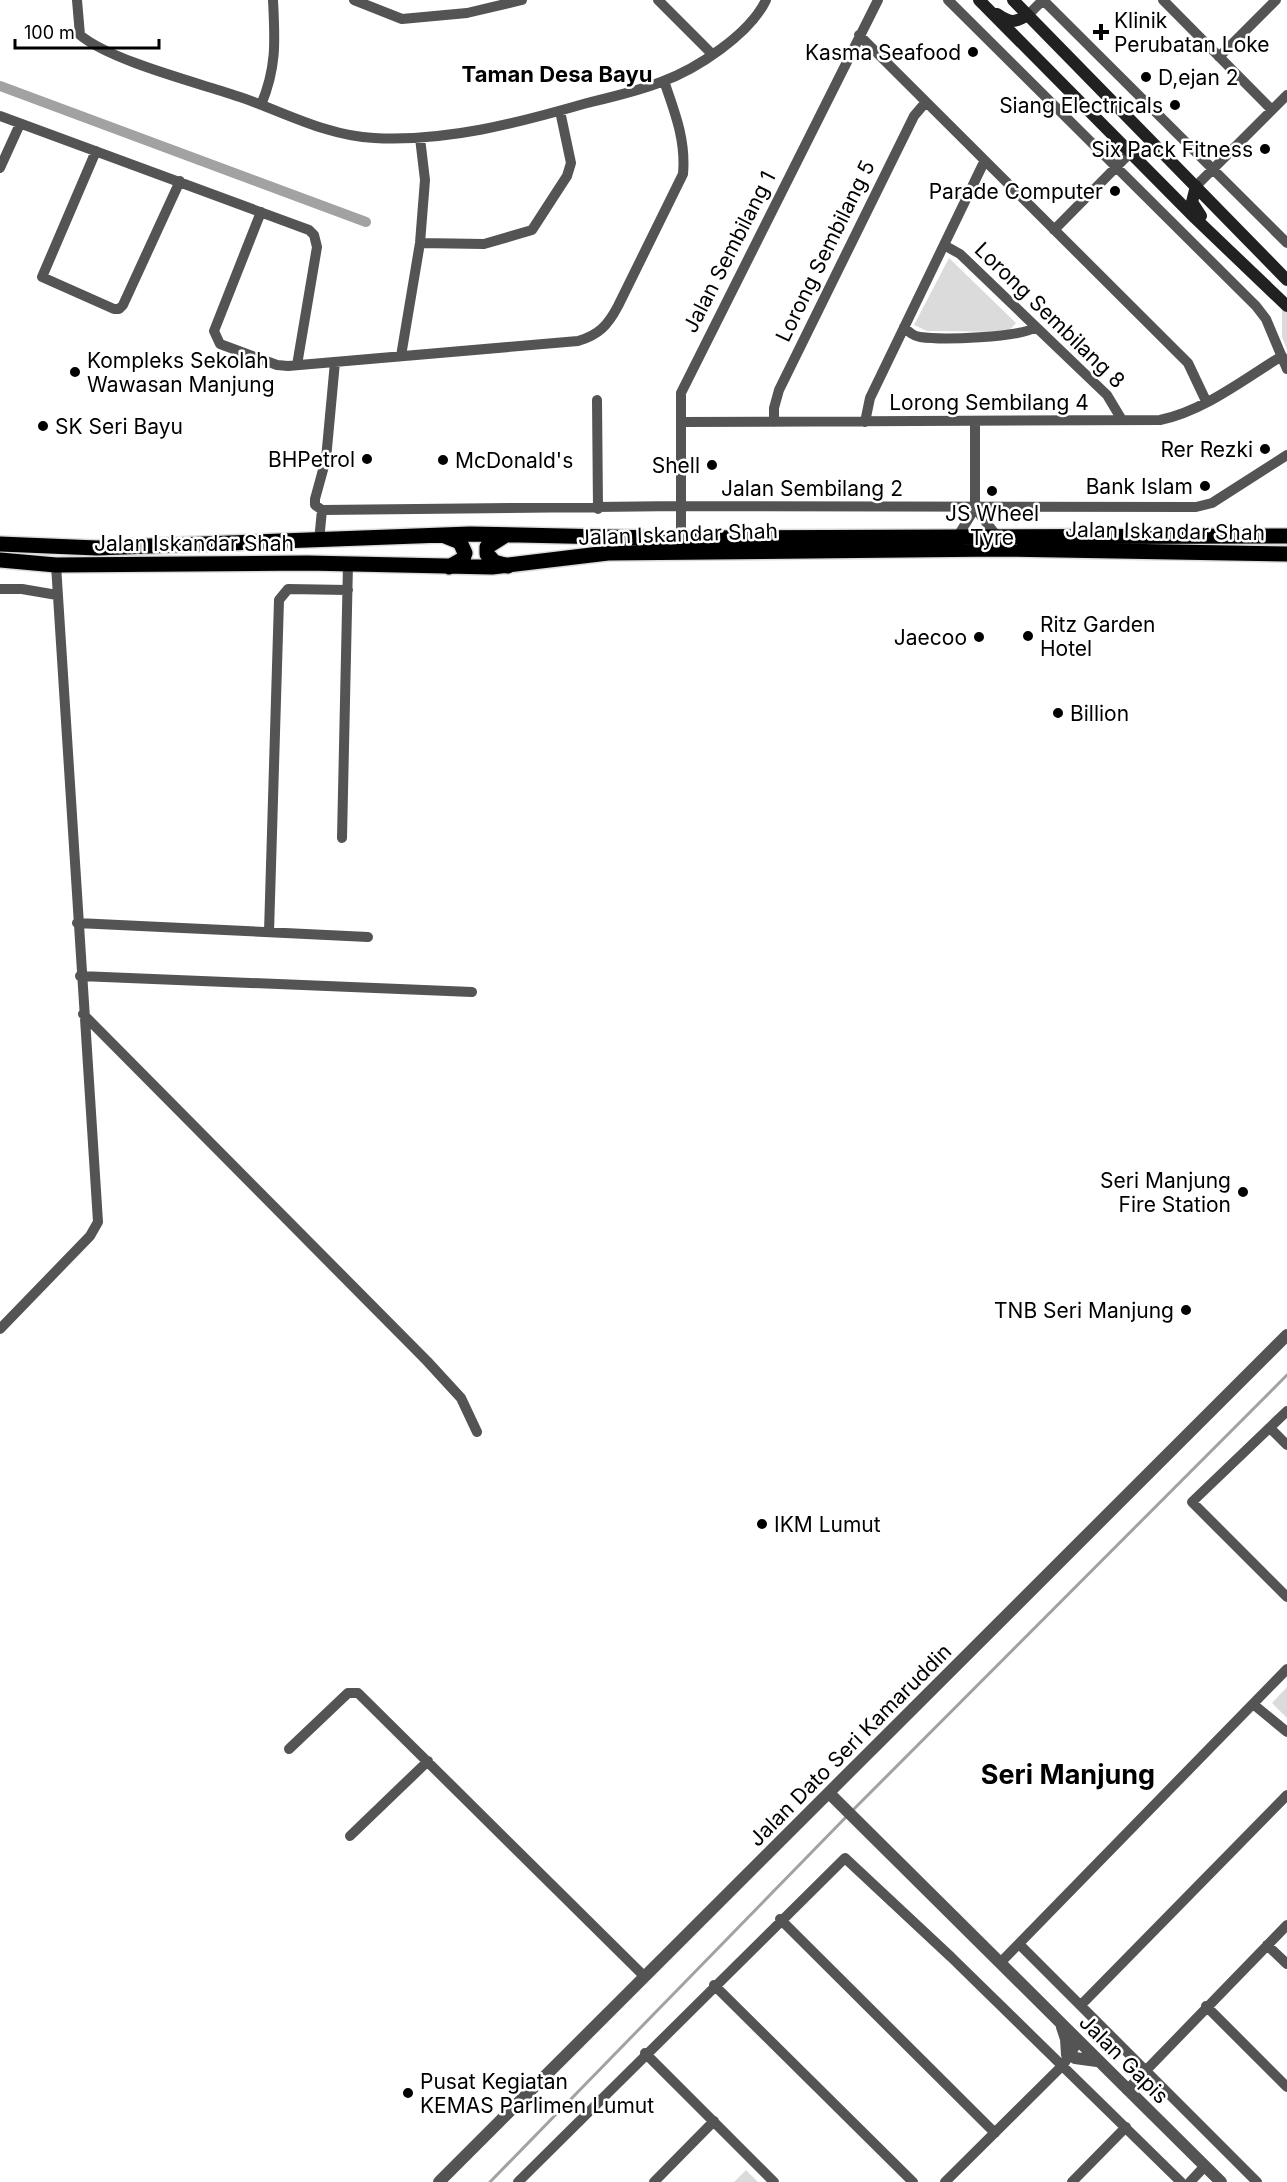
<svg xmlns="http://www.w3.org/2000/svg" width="1287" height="2182" viewBox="0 0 1287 2182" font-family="Inter,sans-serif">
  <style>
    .green { fill: #dbdbdb }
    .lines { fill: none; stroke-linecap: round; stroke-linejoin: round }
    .stream { stroke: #a2a2a2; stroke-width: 3 }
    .canal { stroke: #a2a2a2; stroke-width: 10 }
    .primary-casing { stroke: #dbdbdb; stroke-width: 18 }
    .minor { stroke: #545454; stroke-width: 10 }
    .tertiary { stroke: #545454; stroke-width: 12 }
    .secondary { stroke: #212121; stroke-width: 12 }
    .primary { stroke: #000; stroke-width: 15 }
    .poi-dot { fill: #000; stroke: #fff; stroke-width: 2 }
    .labels { text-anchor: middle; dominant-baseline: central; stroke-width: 5; stroke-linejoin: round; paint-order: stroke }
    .poi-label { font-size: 21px; fill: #000; stroke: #fff; text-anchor: end }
    .street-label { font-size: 21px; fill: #000; stroke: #fff }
    .neighbourhood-label { font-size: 22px; font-weight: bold; fill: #000; stroke: #fff }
    .district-label { font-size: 27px; font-weight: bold; fill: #000; stroke: #fff }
  </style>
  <rect width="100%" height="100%" fill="#fff"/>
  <!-- green -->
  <path class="green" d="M949,258L1016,323L1008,332L927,331L914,325Z
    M1282,307L1287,312V350L1282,337Z
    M1287,1687V1718L1272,1703Z
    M746,2170L758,2182H734Z"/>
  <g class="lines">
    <!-- stream -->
    <path class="stream" d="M852,1811L1287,1375
      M490,2182L847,1816"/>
    <!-- canal -->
    <path class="canal" d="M0,86L366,222"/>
    <!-- primary casing -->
    <g class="primary-casing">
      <path id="primary" d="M506,535L487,547V554L494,562L508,566
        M445,536L460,542L465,553L463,559L449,567
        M0,544L97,548L470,534L654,538L1287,536
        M0,560L56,565L307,563L492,567L608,553L1001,549L1287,554"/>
    </g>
    <!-- minor -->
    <path class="minor" d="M77,0L80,35C111,61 199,83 240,97C284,112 327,136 374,138C446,142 518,123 587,103C612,97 638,91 661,82C697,69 750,34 766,0
      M354,0L402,19L467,13L522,0
      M658,0L712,54
      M948,0L1256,306L1266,319L1287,369
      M1043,0L1287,243
      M1163,0L1272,110
      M1028,15L1043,0
      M859,35L1188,363L1206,401
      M1219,57L1276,0
      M261,105C277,67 275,40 273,0
      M0,116L309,230L314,235L317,247L297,365
      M96,151L42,277L114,309H119L123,305L180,181
      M0,168L20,124
      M1196,186L1287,95
      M261,212L214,331L220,344L277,365L288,366L578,341C599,335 608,325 618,306L683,174C686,140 675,113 664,81
      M1054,230L1130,153
      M420,243L484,244L532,230L567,176L571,163L560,111
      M944,245L960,254L1107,395L1122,420
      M904,327C909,332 913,336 920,337C941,340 1020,338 1036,327
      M401,356L420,243L425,180L420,138
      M335,362L326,459L315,499V505L322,510L681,506L1196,507L1212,503L1287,455
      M597,400L598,509
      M681,422L1160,420C1204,411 1244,379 1282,356
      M774,422V408L779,390L914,116L925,103
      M865,422L870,398L984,162
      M975,508L996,535
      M958,536L975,508V421
      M681,537V393L878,0
      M319,541L322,510
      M0,589H22L57,595
      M342,838L348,564
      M77,923L368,937
      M269,932L279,600L288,589L348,590
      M80,976L472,992
      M83,1014L427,1361L461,1398L477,1432
      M0,1329L90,1236L98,1222L56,565
      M1287,1411L1192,1502L1287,1597
      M1270,1428L1287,1445
      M1253,1704L1287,1732
      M289,1749L348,1693H358L645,1977
      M350,1836L428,1761
      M780,1919L995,2133
      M1019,1944L1257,2182
      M1267,1945L1287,1964
      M1000,1963L1287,1669
      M714,1985L913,2182
      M1081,2005L1287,1795
      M1206,2006L1287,2087
      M645,2053L774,2182
      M1127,2090L1287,1925
      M518,2182L845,1858L951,1957L1181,2182
      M654,2182L714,2121
      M945,2182L1063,2065L1078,2042
      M1072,2182L1126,2127
      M1190,2182L1205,2166"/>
    <!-- tertiary -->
    <path class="tertiary" d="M829,1793L1221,2182
      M1062,2027L1066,2039L1067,2055
      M1075,2058L1097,2061
      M439,2182L1287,1335"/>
    <!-- secondary -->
    <path class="secondary" d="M979,0L1195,218L1287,306
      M1013,0L1287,280
      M997,14C1010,23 1015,23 1028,15
      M1196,186L1192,202L1201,216"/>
    <!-- primary -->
    <use href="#primary" class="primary"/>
  </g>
  <!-- markers -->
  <g class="poi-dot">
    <path d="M1098 23h6v6h6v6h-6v6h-6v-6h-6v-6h6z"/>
    <circle cx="973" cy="52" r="6"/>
    <circle cx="1146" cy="77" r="6"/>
    <circle cx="1175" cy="105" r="6"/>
    <circle cx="1265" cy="149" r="6"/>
    <circle cx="1115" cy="191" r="6"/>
    <circle cx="75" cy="372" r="6"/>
    <circle cx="43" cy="426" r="6"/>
    <circle cx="1265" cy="449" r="6"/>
    <circle cx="367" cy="459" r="6"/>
    <circle cx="443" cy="460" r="6"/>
    <circle cx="712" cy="465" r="6"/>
    <circle cx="1205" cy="486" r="6"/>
    <circle cx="992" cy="491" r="6"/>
    <circle cx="1028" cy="636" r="6"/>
    <circle cx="979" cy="637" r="6"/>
    <circle cx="1058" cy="713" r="6"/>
    <circle cx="1243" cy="1192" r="6"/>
    <circle cx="1186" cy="1310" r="6"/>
    <circle cx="762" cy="1524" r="6"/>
    <circle cx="408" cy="2093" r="6"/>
  </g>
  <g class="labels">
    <!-- poi labels -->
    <g class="poi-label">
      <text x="1114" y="20" text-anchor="start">Klinik<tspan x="1114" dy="24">Perubatan Loke</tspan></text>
      <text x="961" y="52">Kasma Seafood</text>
      <text x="1158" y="77" text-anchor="start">D,ejan 2</text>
      <text x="1163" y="105">Siang Electricals</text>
      <text x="1253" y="149">Six Pack Fitness</text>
      <text x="1103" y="191">Parade Computer</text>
      <text x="87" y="360" text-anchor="start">Kompleks Sekolah<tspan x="87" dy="24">Wawasan Manjung</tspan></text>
      <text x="55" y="426" text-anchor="start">SK Seri Bayu</text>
      <text x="1253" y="449">Rer Rezki</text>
      <text x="355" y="459">BHPetrol</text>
      <text x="455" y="460" text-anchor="start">McDonald's</text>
      <text x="700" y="465">Shell</text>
      <text x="1193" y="486">Bank Islam</text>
      <text x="992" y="513" text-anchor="middle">JS Wheel<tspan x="992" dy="24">Tyre</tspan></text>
      <text x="1040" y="624" text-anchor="start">Ritz Garden<tspan x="1040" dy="24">Hotel</tspan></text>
      <text x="967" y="637">Jaecoo</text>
      <text x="1070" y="713" text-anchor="start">Billion</text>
      <text x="1231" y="1180">Seri Manjung<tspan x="1231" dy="24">Fire Station</tspan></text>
      <text x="1174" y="1310">TNB Seri Manjung</text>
      <text x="774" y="1524" text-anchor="start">IKM Lumut</text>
      <text x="420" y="2081" text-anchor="start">Pusat Kegiatan<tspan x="420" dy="24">KEMAS Parlimen Lumut</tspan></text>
    </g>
    <!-- street labels -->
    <g class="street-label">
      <text transform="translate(825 251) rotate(-64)">Lorong Sembilang 5</text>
      <text transform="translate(729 252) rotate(-63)">Jalan Sembilang 1</text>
      <text transform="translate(1050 315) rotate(44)">Lorong Sembilang 8</text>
      <text x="989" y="402">Lorong Sembilang 4</text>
      <text x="812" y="488">Jalan Sembilang 2</text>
      <text transform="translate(1165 531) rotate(1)">Jalan Iskandar Shah</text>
      <text transform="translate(678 534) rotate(-2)">Jalan Iskandar Shah</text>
      <text x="194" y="543">Jalan Iskandar Shah</text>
      <text transform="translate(850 1745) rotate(-45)">Jalan Dato Seri Kamaruddin</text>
      <text transform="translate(1124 2059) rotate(45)">Jalan Gapis</text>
    </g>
    <!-- neighbourhood labels -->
    <g class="neighbourhood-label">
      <text x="557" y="74">Taman Desa Bayu</text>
    </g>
    <!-- district labels -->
    <g class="district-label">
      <text x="1068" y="1774">Seri Manjung</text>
    </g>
  </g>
  <!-- scale -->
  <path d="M15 39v9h144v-9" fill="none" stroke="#000000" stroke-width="3"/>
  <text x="24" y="39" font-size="18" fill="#000000" stroke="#ffffff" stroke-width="4.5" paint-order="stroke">100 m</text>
</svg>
